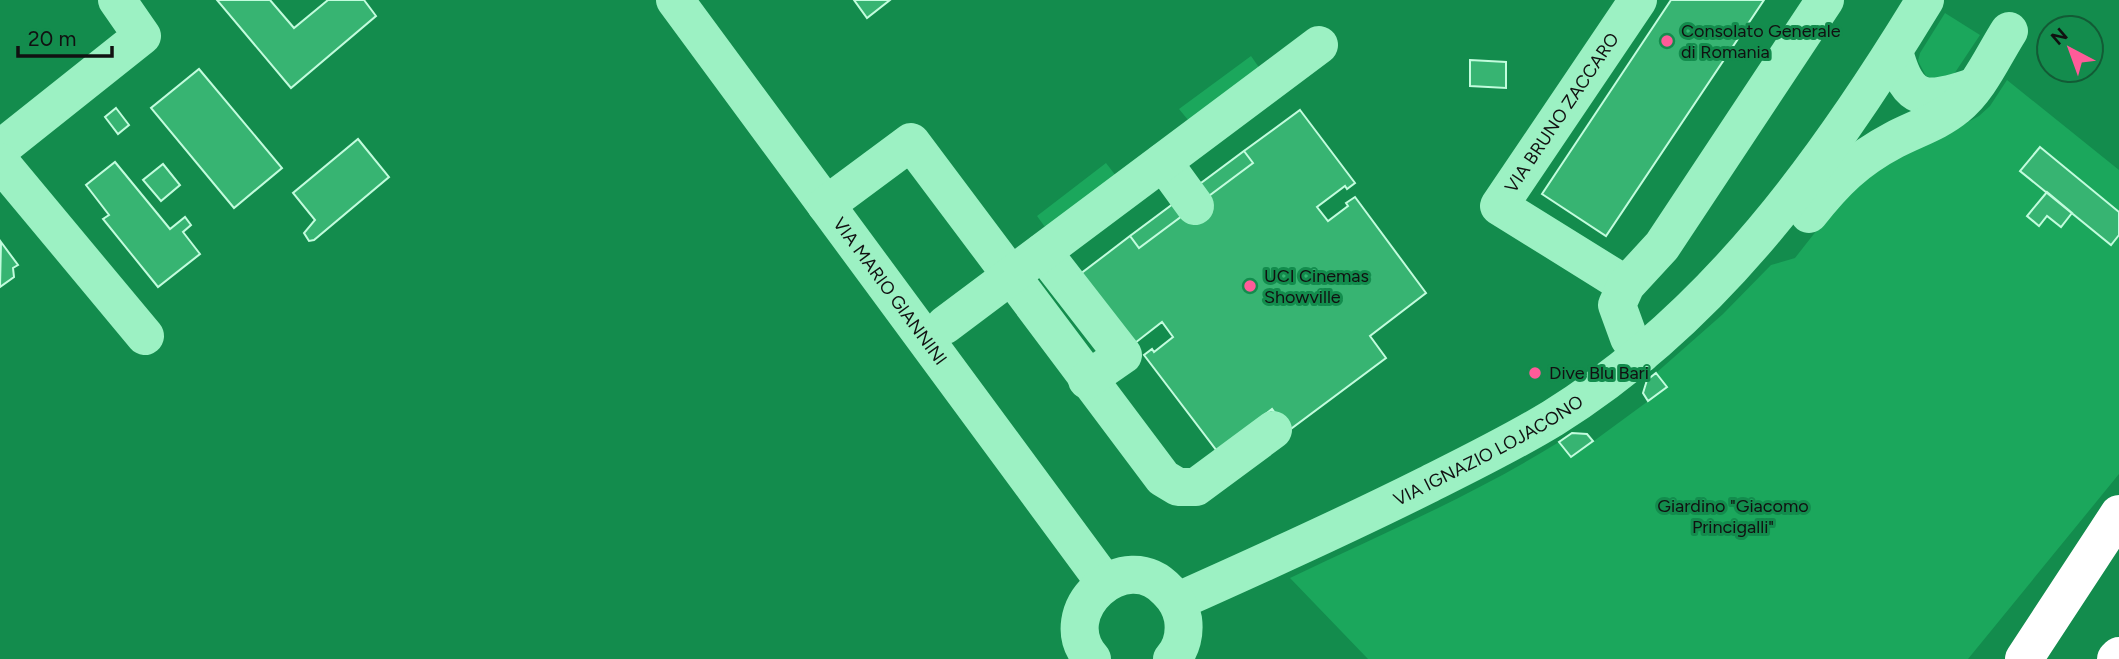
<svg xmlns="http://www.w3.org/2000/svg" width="2119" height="659" viewBox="0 0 2119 659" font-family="Figtree,sans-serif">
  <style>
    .green { fill: #1ba75c }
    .building { fill: #37b472; stroke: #c2fcdd; stroke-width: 2 }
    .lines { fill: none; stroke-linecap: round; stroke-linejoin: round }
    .minor { stroke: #9cf1c3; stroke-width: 38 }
    .highway { stroke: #fff; stroke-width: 38 }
    .poi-dot { fill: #ff5b99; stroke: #138c4d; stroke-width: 2.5 }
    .labels { text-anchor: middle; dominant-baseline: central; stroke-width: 6; stroke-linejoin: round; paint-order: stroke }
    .poi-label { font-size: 18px; fill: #111; stroke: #138c4d; text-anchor: start }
    .street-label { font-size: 18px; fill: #111; stroke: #138c4d }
    .park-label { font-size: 18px; fill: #111; stroke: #138c4d }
  </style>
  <rect width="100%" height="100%" fill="#138c4d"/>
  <!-- green -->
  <path class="green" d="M1945,13L1980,35L1954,74L1940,81L1926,76L1918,61L1920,53Z
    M1251,56L1263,73L1193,126L1179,109Z
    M2007,80L2119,170V474L1968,659H1368L1290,578C1380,535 1474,495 1559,442L1572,457L1666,388L1656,373L1723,314L1771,265L1795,258L1842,198L1878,170L1979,116L1990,106Z
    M1106,163L1120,181L1050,234L1037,216Z"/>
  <!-- building -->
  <path class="building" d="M217,0H270L294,28L328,0H364L376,16L291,88Z
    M854,0H890L867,18Z
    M1671,0H1764L1606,236L1542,194Z
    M1470,60L1506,62V88L1470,86Z
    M199,69L282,168L234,208L151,108Z
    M116,108L129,125L118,134L105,117Z
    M1300,110L1355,183L1347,189L1345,186L1317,207L1328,221L1348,206L1346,203L1355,197L1426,293L1370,336L1386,358L1288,431L1272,409L1217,451L1144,355L1152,349L1154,352L1173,337L1162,322L1135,343L1075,278L1130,236L1139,248L1253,163L1244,151Z
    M358,139L389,177L314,240L309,241L304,233L315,220L293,193Z
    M2040,147L2119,212V235L2111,245L2020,171Z
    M1244,151L1253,163L1139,248L1130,236Z
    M115,162L170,229L185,217L191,225L183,232L200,254L158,287L103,219L109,215L86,185Z
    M163,164L180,185L161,201L143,180Z
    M2047,192L2072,213L2061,227L2047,216L2039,226L2027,216Z
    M1,242L18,265L13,268L14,277L0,287Z
    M1656,373L1667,387L1648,401L1643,393L1647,380Z
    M1572,433L1587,434L1593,441L1571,457L1559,442Z"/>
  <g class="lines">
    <!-- minor -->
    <g class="minor">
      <path id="s1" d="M675,0L1105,583"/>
      <path d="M1894,51C1908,104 1926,103 1973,87"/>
      <path d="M0,149L142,36L117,0"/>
      <path d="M0,162L145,336"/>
      <path d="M1163,162L1195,206"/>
      <path d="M826,205L911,142L1163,478L1178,487H1196L1273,430"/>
      <path d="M1809,214C1835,181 1856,160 1894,140C1915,129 1938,122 1956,107C1979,89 1993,56 2009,31"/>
      <path d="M1043,252L1123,355L1087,380"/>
      <path id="s2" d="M1626,285L1499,206L1638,0"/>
      <path d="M945,325L1319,45"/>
      <path d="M1641,354L1629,338L1617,305L1626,285L1662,246L1825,0"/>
      <path id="s3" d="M1178,601C1261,564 1345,526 1427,485C1469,464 1512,443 1553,418C1715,317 1827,161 1925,0"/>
      <path d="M1092,659C1050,612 1125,543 1168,591C1176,599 1181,607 1183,619C1185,633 1182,648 1172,659"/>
    </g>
    <!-- highway -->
    <path class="highway" d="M2024,659L2119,514
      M2116,659L2119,656"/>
  </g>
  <!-- markers -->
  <g class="poi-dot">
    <circle cx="1667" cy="41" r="7"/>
    <circle cx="1250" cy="286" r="7"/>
    <circle cx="1535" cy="373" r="7"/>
  </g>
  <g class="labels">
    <!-- poi labels -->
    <g class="poi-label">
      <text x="1681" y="31">Consolato Generale<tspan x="1681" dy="21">di Romania</tspan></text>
      <text x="1264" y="276">UCI Cinemas<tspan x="1264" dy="21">Showville</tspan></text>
      <text x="1549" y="373">Dive Blu Bari</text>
    </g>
    <!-- street labels -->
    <g class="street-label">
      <text stroke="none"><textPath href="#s2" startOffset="262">VIA BRUNO ZACCARO</textPath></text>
      <text stroke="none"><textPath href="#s1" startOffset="362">VIA MARIO GIANNINI</textPath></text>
      <text stroke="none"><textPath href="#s3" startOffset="345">VIA IGNAZIO LOJACONO</textPath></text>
    </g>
    <!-- park labels -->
    <g class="park-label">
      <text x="1733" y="506">Giardino "Giacomo<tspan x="1733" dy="21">Princigalli"</tspan></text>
    </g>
  </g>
  <!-- north arrow -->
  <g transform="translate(2070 49) rotate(319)"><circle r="33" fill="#138c4d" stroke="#125b35" stroke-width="2"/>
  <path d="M0-5L12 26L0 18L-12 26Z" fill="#ff5b99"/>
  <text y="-10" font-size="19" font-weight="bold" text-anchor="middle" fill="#111111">N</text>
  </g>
  <!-- scale -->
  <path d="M18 46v10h94v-10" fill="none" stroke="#111111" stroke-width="3.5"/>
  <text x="28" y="46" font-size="21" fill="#111111" stroke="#138c4d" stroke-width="5" paint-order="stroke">20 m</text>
</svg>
